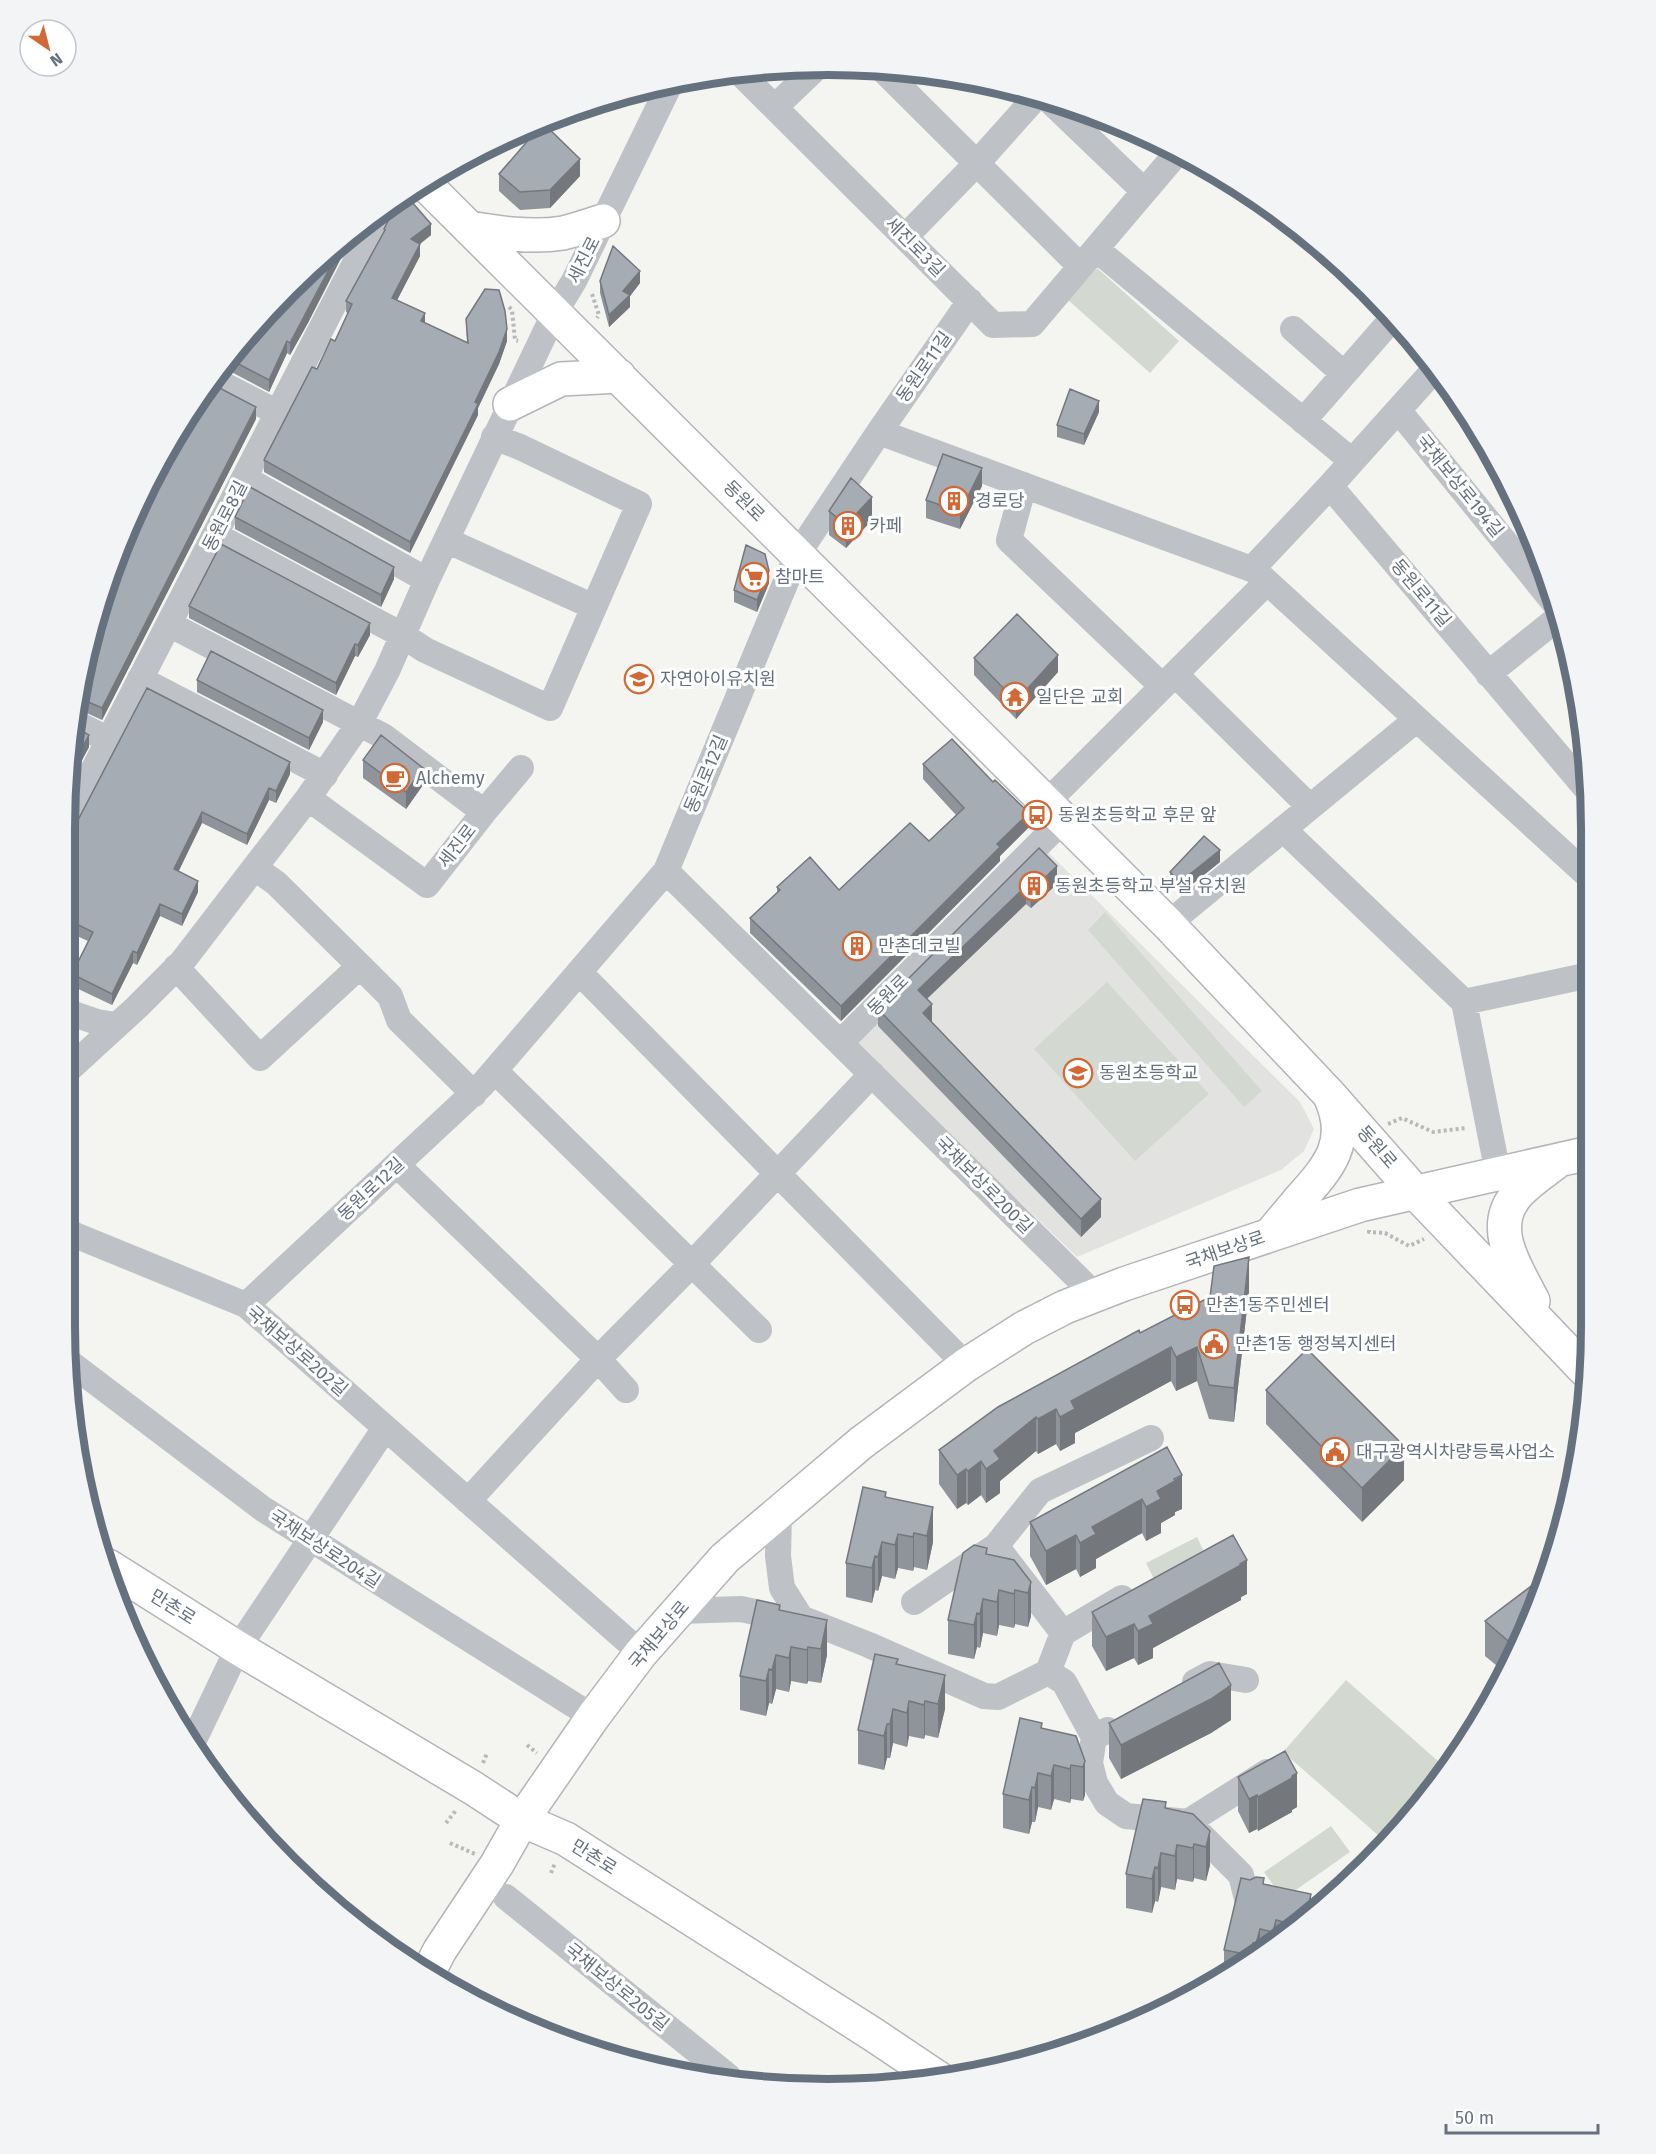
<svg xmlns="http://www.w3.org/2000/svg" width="1656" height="2154" viewBox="0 0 1656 2154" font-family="'Fira Sans','Noto Sans KR',sans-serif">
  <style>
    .built { fill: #e2e3e1 }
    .green { fill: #d3d9d1 }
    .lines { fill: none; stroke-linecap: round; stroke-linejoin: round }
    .major-casing { stroke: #b2b5b9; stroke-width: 36 }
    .path { stroke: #b6b8bb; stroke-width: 4; stroke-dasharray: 3 3; stroke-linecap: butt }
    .minor { stroke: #bec1c5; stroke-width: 26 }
    .major { stroke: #fff; stroke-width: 33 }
    .wall { fill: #8f949a }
    .shaded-wall { fill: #74787d }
    .building { fill: #a6acb3; stroke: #74787d; stroke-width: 1.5 }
    .labels { text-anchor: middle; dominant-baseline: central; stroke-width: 6; stroke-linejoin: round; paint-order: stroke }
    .street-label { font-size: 18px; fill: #66717f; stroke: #fff }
    .poi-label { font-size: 18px; fill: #66717f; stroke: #fff; text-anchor: start }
    .rim { fill: none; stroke: #66717f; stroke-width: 8 }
  </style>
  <rect width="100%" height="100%" fill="#f4f4f1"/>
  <!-- built -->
  <path class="built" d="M1048,852L1300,1102L1314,1129L1304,1151L1281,1170L1077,1257L856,1044Z"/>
  <!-- green -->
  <path class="green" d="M1097,268L1179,341L1150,373L1068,300Z
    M1105,912L1262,1091L1244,1107L1088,930Z
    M1107,982L1209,1094L1135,1161L1034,1049Z
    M1197,1537L1209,1562L1158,1587L1146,1563Z
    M1346,1680L1447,1769L1387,1843L1283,1752Z
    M1331,1826L1350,1852L1283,1899L1264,1872Z"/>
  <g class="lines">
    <!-- major casing -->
    <g class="major-casing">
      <path id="major" d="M424,183L1168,924L1327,1092L1415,1192L1585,1370
        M469,228C500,233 531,238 563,233C576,230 590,225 603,221
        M510,404L561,379L619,376
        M1270,1235C1280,1223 1290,1211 1300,1199C1330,1166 1351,1141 1330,1096
        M1533,1301C1517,1269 1489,1230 1515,1197C1525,1184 1541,1174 1554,1164
        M108,1566L238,1648L473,1788L522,1820L566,1839L874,2035L941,2080
        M428,1973L440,1950L497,1864L522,1820L593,1717L641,1653L725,1558L861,1443L966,1365L1024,1328L1065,1307L1124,1284L1360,1205L1585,1154"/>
    </g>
    <!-- path -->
    <path class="path" d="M592,294L599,315L597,318
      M509,307L512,310L515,340L518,341
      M1388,1124L1402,1118L1433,1132L1466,1128
      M1369,1230V1232L1385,1233L1409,1246L1424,1239
      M527,1745L537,1753
      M483,1763L487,1753
      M446,1823L457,1809
      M450,1843L475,1854
      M551,1873L555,1863"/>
    <!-- minor -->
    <path class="minor" d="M883,70L1080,266
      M740,73L993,325L1032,324L1177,153
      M1051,102L1144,191
      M775,107L818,66
      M905,237L977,163L1036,97
      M1096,249L1352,461
      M1293,329L1344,374
      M212,379L278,413
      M1398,410L1556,605
      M1303,421L1393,318
      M879,432L970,301
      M244,478L427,580
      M1024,485L1009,540L1162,686
      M1330,486L1585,787
      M215,535L402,635L425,650L550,708L639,504L520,447L494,437
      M446,540L594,607
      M1252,569L1330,486L1435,369
      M169,624L383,736L484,812L427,885L308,798
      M1175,674L1310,807
      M1488,674L1559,617
      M140,679L325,775
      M75,723L109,740
      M1046,803L1267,582
      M484,812L521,768
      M66,823L383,209
      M1283,829L1464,1002L1498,1173
      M666,871L1095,1295
      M1168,924L1416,720
      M360,966L390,996L399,1020L474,1094
      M176,967L260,1058L360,966L276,883L255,868
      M579,972L966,1365
      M1464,1002L1585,976
      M65,1011L97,1022L116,1025
      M840,1043L1063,820
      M495,1071L759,1330
      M65,1073L137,1007L182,962L308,798L359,724L387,671L427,580L554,314L574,281L671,82
      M397,1165L598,1359L626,1390
      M65,1231L246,1305L641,1653
      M246,1305L482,1085L666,871L797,555L879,432L1254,570L1585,873
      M69,1362L263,1509L593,1717
      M468,1501L598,1359L692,1264L872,1074
      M779,1512L778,1556L782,1588L801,1618
      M914,1602L996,1546L1040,1491L1151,1438
      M679,1611L741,1609L774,1616L801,1618L869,1645L984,1696L998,1697L1048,1672L1063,1633L996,1546
      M1063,1633L1122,1598
      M1048,1672L1064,1682L1094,1737L1108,1730
      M1195,1682L1210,1674L1246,1680
      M1094,1737L1090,1763L1095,1783L1107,1803L1126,1816L1188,1822L1267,1772
      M193,1742L238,1648L385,1428
      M1188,1822L1241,1875L1247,1899
      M506,1897L728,2076
      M428,1972L453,1990"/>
    <!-- major -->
    <use href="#major" class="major"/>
  </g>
  <!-- wall -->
  <path class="wall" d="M499,174L580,176L550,208L520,210L499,191Z
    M404,193L431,235L420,244V256L397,300L425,323L467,343L466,319L507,341L499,364L478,408V415L410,553L264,472V460L317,369L335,341L348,313L346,312V301L384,233V229L396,204L395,200Z
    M324,254L309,321L290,355L287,353L269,392L220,366Z
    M600,281L640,283L630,296V307L609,327L600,293Z
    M1099,412L1084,445L1057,437V425Z
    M256,419L102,720L78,709L91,630Z
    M982,486L960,529L926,518V500Z
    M829,511L872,520L846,548L829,535Z
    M235,517L394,579L381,607L235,529Z
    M769,583L757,612L734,602V590Z
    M189,606L370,635L358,657L355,656L336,695L189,618Z
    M974,658L1058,672L1016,719L974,675Z
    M197,680L323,722L309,750L197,692Z
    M75,727L89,747L75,773L68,769Z
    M363,760L423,785L406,809L363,778Z
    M923,764L1029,827L1000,856V861L841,1021L750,933V918L777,893V887L839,890L929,841L956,815L923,779Z
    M290,774L276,803L269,800L247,845L202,823L178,871L198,892L182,926L160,916L137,965L133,963L112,1005L72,986V974L88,941L66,931V861L72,848L66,845V826Z
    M1039,848L1057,884L1031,908L1026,904L927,999L932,1022H931L1101,1217L1081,1237L878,1026V1009Z
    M1220,862L1180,894L1170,884V872Z
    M1249,1291L1234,1422L1209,1419L1197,1381L1176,1391L1171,1381L1075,1433V1443L1060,1451L1056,1444L1038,1454L1036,1451L1000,1481V1493L986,1503L981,1495L968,1505L966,1503L957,1509L939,1484V1450L1140,1333Z
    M1266,1390L1404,1480L1362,1522L1266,1424Z
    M1167,1447L1182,1509L1175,1512V1515L1161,1523V1533L1146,1541L1142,1533L1096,1559V1568L1080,1577L1076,1569L1046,1585L1030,1556V1522Z
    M886,1497L933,1542L927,1570L914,1567L913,1571L898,1568L895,1579L882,1576L878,1591L875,1590L872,1603L846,1597V1563Z
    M987,1554L1031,1582V1616L1028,1627L1015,1624L1014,1628L999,1625L997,1636L983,1633L980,1648L977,1647L974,1659L948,1654V1620Z
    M1551,1571L1502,1670L1485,1656V1621Z
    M1247,1594L1241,1597V1600L1153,1648V1658L1138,1665L1134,1658L1106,1671L1092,1646V1612Z
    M780,1610L827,1655L821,1683L808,1681L807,1684L791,1681L789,1692L776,1689L772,1704L769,1703L766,1716L740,1710V1676Z
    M898,1665L945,1709L938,1738L925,1735L924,1739L909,1736L907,1747L893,1743L890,1758H887L884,1770L858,1764V1730Z
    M1231,1720L1211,1733L1121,1779L1109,1758V1723Z
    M1042,1729L1085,1761V1795L1083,1801L1071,1799L1070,1803L1054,1799L1051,1810L1038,1807L1035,1822H1032L1029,1834L1003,1828V1794Z
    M1238,1777L1297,1807L1292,1810V1812L1258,1831L1257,1829L1249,1833L1238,1811Z
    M1166,1808L1210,1831V1865L1206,1881L1194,1878L1193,1882L1177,1879L1175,1890L1161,1887L1158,1902L1155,1901L1152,1913L1126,1908V1874Z
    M1264,1884L1311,1912L1252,1961L1224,1975V1950Z"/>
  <!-- shaded-wall -->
  <path class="shaded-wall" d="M580,159V176L550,208V190Z
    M431,224V235L411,251V239Z
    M355,231L309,321L290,355V343L345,239Z
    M420,244V256L392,310V298Z
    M640,271V283L630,296V307L609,327V315L623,291Z
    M425,313V325L421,321Z
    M507,329V341L499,364L478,408V415L410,553V542Z
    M287,341V353L269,392V380Z
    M1099,401V412L1084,445V434Z
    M256,407V419L102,720V708Z
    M982,468V486L960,529V512Z
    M872,497V520L846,548V525Z
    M394,567V579L381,607V595Z
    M769,571V583L757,612V600Z
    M370,623V635L358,657V645Z
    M355,644V656L336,695V683Z
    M1058,655V672L1016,719V701Z
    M323,710V722L309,750V738Z
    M89,735V747L75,773V761Z
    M290,762V774L276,803V791Z
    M423,768V785L406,809V792Z
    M269,788V800L247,845V834Z
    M202,812V823L174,881V869Z
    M1029,813V827L1000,856V861L841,1021V1006L997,844Z
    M1220,850V862L1180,894V882Z
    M1057,866V884L1031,908V891Z
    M198,881V892L182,926V914Z
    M1026,886V904L918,1007V990Z
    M160,904V916L137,965V953Z
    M133,951V963L112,1005V994Z
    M932,1004V1022L923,1031V1013Z
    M1101,1199V1217L1081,1237V1219Z
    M1249,1257V1291L1234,1422V1388Z
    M1171,1347V1381L1075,1433V1443L1060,1451V1417L1071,1401Z
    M1197,1347V1381L1176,1391V1357Z
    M1056,1409V1444L1038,1454V1419Z
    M1036,1417V1451L1000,1481V1493L986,1503V1469L994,1451Z
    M1404,1446V1480L1362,1522V1488Z
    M981,1461V1495L968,1505V1471Z
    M966,1469V1503L957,1509V1475Z
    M1182,1475V1509L1175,1512V1515L1161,1523V1533L1146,1541V1507L1157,1491Z
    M1142,1499V1533L1096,1559V1568L1080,1577V1543L1092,1527Z
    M933,1507V1542L927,1570V1536Z
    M914,1533V1567L913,1571V1537Z
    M898,1534V1568L895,1579V1545Z
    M1076,1535V1569L1046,1585V1551Z
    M882,1542V1576L878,1591V1557Z
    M875,1556V1590L872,1603V1568Z
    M1247,1560V1594L1241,1597V1600L1153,1648V1658L1138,1665V1631L1149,1616Z
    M1031,1582V1616L1028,1627V1593Z
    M999,1590V1625L997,1636V1602Z
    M1015,1590V1624L1014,1628V1594Z
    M983,1599V1633L980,1648V1614Z
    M977,1613V1647L974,1659V1625Z
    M827,1620V1655L821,1683V1649Z
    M1134,1624V1658L1106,1671V1637Z
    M791,1647V1681L789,1692V1658Z
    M808,1647V1681L807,1684V1650Z
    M776,1655V1689L772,1704V1670Z
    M769,1669V1703L766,1716V1681Z
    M945,1675V1709L938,1738V1704Z
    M1231,1685V1720L1211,1733L1121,1779V1745Z
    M909,1701V1736L907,1747V1713Z
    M925,1701V1735L924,1739V1705Z
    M893,1709V1743L890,1758V1724Z
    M887,1724V1758L884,1770V1736Z
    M1085,1761V1795L1083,1801V1767Z
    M1054,1765V1799L1051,1810V1776Z
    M1071,1765V1799L1070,1803V1769Z
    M1038,1773V1807L1035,1822V1788Z
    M1297,1773V1807L1292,1810V1812L1258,1831V1797Z
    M1032,1787V1822L1029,1834V1800Z
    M1257,1795V1829L1249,1833V1799Z
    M1210,1831V1865L1206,1881V1847Z
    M1194,1844V1878L1193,1882V1848Z
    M1177,1845V1879L1175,1890V1856Z
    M1161,1853V1887L1158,1902V1868Z
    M1155,1867V1901L1152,1913V1879Z
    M1311,1894V1912L1306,1916Z
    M1276,1920V1942L1273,1944V1932Z
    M1260,1929V1954L1256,1957V1944Z
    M1253,1943V1960L1251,1962V1955Z"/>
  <!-- building -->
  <path class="building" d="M543,123L580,159L550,190L520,192L499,174Z
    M404,193L431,224L411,239L420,244L392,298L425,313L421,321L468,343L466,319L485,289L499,290L505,311L507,329L499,352L475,402L478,404L410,542L264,460L312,367L317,369L331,339L335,341L352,304L346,301L385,230L384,229L397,203L398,198Z
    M345,239L290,343L287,341L269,380L227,358L324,254Z
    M613,246L640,271L623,291L630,295L609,315L600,281Z
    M210,383L256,407L102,708L79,698L91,630L143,490Z
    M1070,389L1099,401L1084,434L1057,425Z
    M943,454L982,468L960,512L926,500Z
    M851,478L872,497L846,525L829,511Z
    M250,487L394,567L381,595L235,517Z
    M221,544L370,623L358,645L355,644L336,683L189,606Z
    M746,545L765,554L769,571L757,600L734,590Z
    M1017,614L1058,655L1016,701L974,658Z
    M211,651L323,710L309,738L197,680Z
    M147,688L290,762L276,791L269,788L247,834L202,812L174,869L198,881L182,914L160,904L137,953L133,951L112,994L72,974L93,932L66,919V861L77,838L66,833V826L74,824L79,818Z
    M75,727L89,735L75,761L69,758Z
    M381,735L423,768L406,792L363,760Z
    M952,739L993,782L995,780L1029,813L997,844L1000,847L841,1006L750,918L780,890L777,887L810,857L839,890L910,823L929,841L964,808L923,764Z
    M1204,836L1220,850L1180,882L1170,872Z
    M1039,848L1057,866L1031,891L1026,886L918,990L932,1004L923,1013L1101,1199L1081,1219L878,1009Z
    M1249,1257L1234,1388L1209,1385L1197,1347L1176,1357L1171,1347L1071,1401L1075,1409L1060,1417L1056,1409L1038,1419L1036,1417L994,1451L1000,1459L986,1469L981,1461L968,1471L966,1469L957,1475L939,1450L998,1407L1139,1330L1140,1333L1210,1297L1214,1266Z
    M1307,1349L1404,1446L1362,1488L1266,1390Z
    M1167,1447L1182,1475L1174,1479L1175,1481L1157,1491L1161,1499L1146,1507L1142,1499L1092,1527L1096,1534L1080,1543L1076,1535L1046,1551L1030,1522Z
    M863,1487L886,1492L885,1497L933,1507L927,1536L914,1533L913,1537L898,1534L895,1545L882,1542L878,1557L875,1556L872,1568L846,1563Z
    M1233,1535L1247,1560L1240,1564L1241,1565L1149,1616L1153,1624L1138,1631L1134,1624L1106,1637L1092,1612Z
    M974,1545L987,1548L986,1554L1014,1560L1031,1582L1028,1593L1015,1590L1014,1594L999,1590L997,1602L983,1599L980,1614L977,1613L974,1625L948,1620L963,1553Z
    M1551,1571V1572L1514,1646L1485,1621Z
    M757,1600L780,1605L779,1610L827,1620L821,1649L808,1647L807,1650L791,1647L789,1658L776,1655L772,1670L769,1669L766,1681L740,1676Z
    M875,1654L898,1659L896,1664L945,1675L938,1704L925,1701L924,1705L909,1701L907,1713L893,1709L890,1724H887L884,1736L858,1730Z
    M1219,1663L1231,1685L1211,1699L1121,1745L1109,1723Z
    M1020,1718L1042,1723L1041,1728L1076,1736L1085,1761L1083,1767L1071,1765L1070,1769L1054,1765L1051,1776L1038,1773L1035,1788L1032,1787L1029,1800L1003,1794Z
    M1285,1751L1297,1773L1292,1776V1778L1258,1797L1257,1795L1249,1799L1238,1777Z
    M1143,1799L1166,1802L1165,1808L1193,1814L1210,1831L1206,1847L1194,1844L1193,1848L1177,1845L1175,1856L1161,1853L1158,1868L1155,1867L1152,1879L1126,1874Z
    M1256,1877L1264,1878L1263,1884L1311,1894L1306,1916L1300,1922L1292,1920L1291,1924L1276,1920L1273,1932L1260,1929L1256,1944L1253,1943L1251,1955L1224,1950L1241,1878L1250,1880Z"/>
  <!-- icons -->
  <defs>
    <g id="building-ring" transform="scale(1.5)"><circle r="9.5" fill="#fff" stroke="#d06935" stroke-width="1.5"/><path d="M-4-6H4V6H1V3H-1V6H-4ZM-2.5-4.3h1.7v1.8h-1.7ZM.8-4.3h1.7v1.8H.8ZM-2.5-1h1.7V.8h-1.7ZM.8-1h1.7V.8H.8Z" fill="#d06935"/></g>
    <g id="supermarket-ring" transform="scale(1.5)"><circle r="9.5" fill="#fff" stroke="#d06935" stroke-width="1.5"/><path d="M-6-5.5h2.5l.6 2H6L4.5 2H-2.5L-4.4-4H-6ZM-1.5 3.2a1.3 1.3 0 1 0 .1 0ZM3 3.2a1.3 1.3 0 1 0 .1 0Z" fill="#d06935"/></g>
    <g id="school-ring" transform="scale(1.5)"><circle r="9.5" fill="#fff" stroke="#d06935" stroke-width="1.5"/><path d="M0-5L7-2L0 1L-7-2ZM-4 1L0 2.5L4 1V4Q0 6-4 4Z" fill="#d06935"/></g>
    <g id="temple-ring" transform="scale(1.5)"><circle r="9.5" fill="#fff" stroke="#d06935" stroke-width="1.5"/><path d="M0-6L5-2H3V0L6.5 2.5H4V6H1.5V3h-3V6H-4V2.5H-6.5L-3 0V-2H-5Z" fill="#d06935"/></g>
    <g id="cafe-ring" transform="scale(1.5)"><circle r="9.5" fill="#fff" stroke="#d06935" stroke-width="1.5"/><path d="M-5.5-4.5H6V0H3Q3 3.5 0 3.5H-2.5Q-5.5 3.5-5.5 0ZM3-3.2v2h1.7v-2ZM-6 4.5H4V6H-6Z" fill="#d06935"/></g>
    <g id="bus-ring" transform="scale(1.5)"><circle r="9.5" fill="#fff" stroke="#d06935" stroke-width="1.5"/><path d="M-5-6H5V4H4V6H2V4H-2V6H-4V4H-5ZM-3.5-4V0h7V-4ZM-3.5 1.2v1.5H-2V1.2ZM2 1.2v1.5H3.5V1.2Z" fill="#d06935"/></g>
    <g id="civic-ring" transform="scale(1.5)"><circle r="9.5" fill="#fff" stroke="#d06935" stroke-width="1.5"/><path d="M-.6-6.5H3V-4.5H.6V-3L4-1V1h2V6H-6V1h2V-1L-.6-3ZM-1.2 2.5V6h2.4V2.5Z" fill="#d06935"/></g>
  </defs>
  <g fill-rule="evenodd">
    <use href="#building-ring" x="954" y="501"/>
    <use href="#building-ring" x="848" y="526"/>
    <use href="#supermarket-ring" x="754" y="577"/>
    <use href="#school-ring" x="639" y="679"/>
    <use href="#temple-ring" x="1015" y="697"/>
    <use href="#cafe-ring" x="395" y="778"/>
    <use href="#bus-ring" x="1037" y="815"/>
    <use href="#building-ring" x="1034" y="886"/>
    <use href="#building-ring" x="857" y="946"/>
    <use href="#school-ring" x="1078" y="1073"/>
    <use href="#bus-ring" x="1185" y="1305"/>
    <use href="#civic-ring" x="1214" y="1344"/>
    <use href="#civic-ring" x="1335" y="1452"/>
  </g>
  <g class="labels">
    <!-- street labels -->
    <g class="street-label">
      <text transform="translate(915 247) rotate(45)">세진로3길</text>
      <text transform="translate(584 260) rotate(-63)">세진로</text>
      <text transform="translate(924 367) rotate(-55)">동원로11길</text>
      <text transform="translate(1460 486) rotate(51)">국채보상로194길</text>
      <text transform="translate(744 501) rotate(45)">동원로</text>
      <text transform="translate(225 516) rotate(-63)">동원로8길</text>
      <text transform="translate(1421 593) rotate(50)">동원로11길</text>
      <text transform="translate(706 774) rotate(-67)">동원로12길</text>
      <text transform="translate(457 846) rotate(-52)">세진로</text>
      <text transform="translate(888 995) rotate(-45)">동원로</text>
      <text transform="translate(1377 1147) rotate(49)">동원로</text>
      <text transform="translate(984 1185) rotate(45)">국채보상로200길</text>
      <text transform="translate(371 1189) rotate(-43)">동원로12길</text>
      <text transform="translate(1225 1250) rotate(-19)">국채보상로</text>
      <text transform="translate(297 1351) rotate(41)">국채보상로202길</text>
      <text transform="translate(325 1549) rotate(33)">국채보상로204길</text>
      <text transform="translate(173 1607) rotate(32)">만촌로</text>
      <text transform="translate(659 1635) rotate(-50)">국채보상로</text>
      <text transform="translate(594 1857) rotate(32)">만촌로</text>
      <text transform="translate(617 1987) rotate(39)">국채보상로205길</text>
    </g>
    <!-- poi labels -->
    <g class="poi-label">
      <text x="975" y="501">경로당</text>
      <text x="869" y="526">카페</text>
      <text x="775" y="577">참마트</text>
      <text x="660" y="679">자연아이유치원</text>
      <text x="1036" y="697">일단은 교회</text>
      <text x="416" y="778">Alchemy</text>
      <text x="1058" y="815">동원초등학교 후문 앞</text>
      <text x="1055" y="886">동원초등학교 부설 유치원</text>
      <text x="878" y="946">만촌데코빌</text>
      <text x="1099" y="1073">동원초등학교</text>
      <text x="1206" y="1305">만촌1동주민센터</text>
      <text x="1235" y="1344">만촌1동 행정복지센터</text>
      <text x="1356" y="1452">대구광역시차량등록사업소</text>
    </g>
  </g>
  <!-- crop -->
  <path d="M0 0H1656V2154H0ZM828 75H828A753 753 0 0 1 1581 828V1326A753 753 0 0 1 828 2079H828A753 753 0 0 1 75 1326V828A753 753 0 0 1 828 75Z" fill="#f3f4f5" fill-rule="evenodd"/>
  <path class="rim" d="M828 75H828A753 753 0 0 1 1581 828V1326A753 753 0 0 1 828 2079H828A753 753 0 0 1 75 1326V828A753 753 0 0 1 828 75Z"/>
  <!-- north arrow -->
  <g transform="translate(48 48) rotate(145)"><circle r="28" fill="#ffffff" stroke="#c2c6cc" stroke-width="1.5"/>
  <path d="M0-4.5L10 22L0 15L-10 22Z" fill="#d06935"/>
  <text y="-9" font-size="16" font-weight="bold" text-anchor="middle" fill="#66717f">N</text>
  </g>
  <!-- scale -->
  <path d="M1446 2124v9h152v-9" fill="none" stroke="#66717f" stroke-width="3"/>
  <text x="1455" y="2124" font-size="18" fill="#66717f" stroke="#ffffff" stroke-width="4.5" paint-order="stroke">50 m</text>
</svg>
